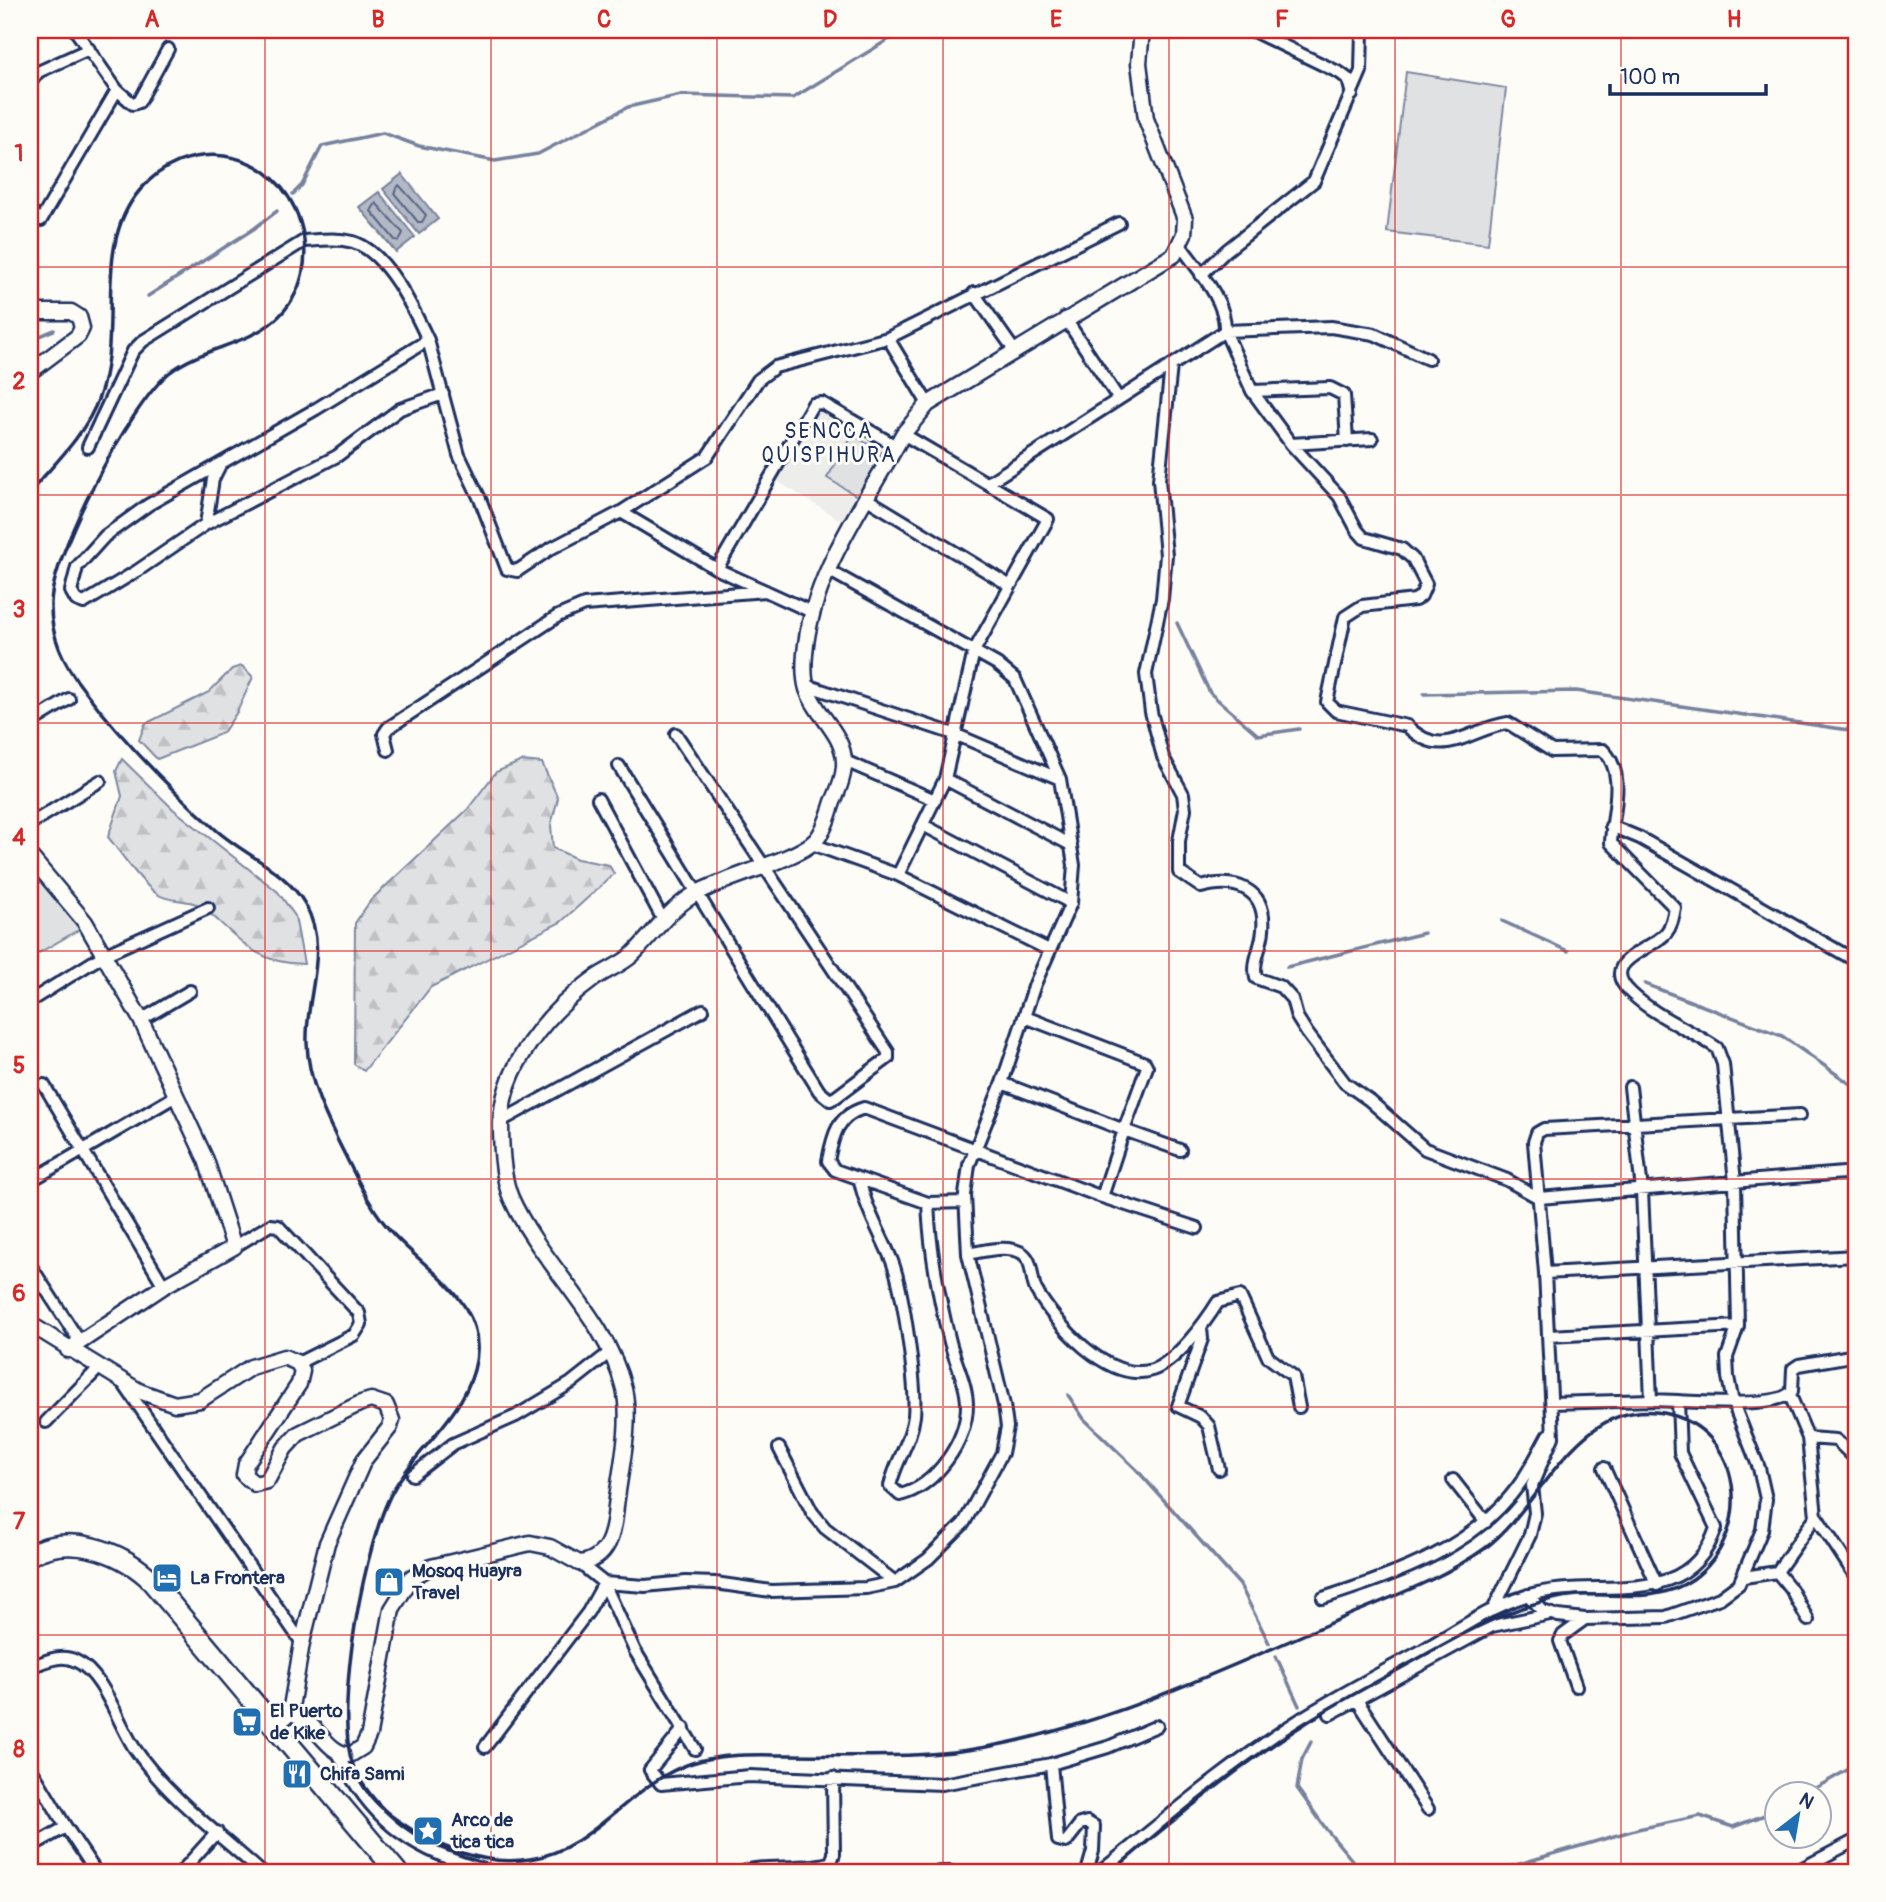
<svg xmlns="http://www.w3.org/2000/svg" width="1886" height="1902" viewBox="0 0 1886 1902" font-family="Pangolin,sans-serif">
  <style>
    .built { fill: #edeeec }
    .green { fill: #e0e1e3; stroke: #7e88a0; stroke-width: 2 }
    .forest { fill: url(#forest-firs); stroke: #7e88a0; stroke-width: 2 }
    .water { fill: #b3b8c5; stroke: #76819c; stroke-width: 2 }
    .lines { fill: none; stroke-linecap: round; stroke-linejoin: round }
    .shore { stroke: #586687; stroke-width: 2 }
    .stream { stroke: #76819c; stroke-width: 3.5 }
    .street-casing { stroke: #1b2f5e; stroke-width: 16 }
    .secondary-casing { stroke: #1b2f5e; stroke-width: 19 }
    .highway-casing { stroke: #1b2f5e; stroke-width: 24 }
    .street { stroke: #fdfcf7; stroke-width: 10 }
    .secondary { stroke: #fdfcf7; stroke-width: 14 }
    .highway { stroke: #fdfcf7; stroke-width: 19 }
    .rail { stroke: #1b2f5e; stroke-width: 3.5 }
    .grid { fill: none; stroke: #d62828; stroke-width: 2; stroke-opacity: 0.55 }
    .labels { text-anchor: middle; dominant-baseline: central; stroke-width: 6; stroke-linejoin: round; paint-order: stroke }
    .poi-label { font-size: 19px; font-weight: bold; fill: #1b2f5e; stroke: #fdfcf7; text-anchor: start }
    .neighbourhood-label { font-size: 21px; letter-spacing: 2px; fill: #1b2f5e; stroke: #fdfcf7 }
    .neatline { fill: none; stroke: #d62828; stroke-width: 2.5 }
    .grid-label { font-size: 23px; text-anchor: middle; font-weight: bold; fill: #d62828 }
  </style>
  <defs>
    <pattern id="forest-firs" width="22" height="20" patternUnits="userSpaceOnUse" patternTransform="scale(1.75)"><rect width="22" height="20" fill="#e0e1e3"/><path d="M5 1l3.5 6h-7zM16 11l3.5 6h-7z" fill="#c0c1c5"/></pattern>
  </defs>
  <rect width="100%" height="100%" fill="#fdfcf7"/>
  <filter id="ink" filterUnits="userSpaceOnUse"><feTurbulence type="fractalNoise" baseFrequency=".0143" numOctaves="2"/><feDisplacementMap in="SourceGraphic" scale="14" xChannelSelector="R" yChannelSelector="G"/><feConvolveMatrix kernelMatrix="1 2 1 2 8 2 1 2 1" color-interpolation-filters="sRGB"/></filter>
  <g filter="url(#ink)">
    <!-- built -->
    <path class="built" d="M820,408L892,451L851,527L774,479Z"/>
    <!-- green -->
    <path class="green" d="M1406,72L1506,88L1488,244L1387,232Z
      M853,435L883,453L857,496L827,478Z
      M32,871L80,929L30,958V872Z"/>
    <!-- forest -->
    <path class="forest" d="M242,666L253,677L237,712L223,733L157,759L139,740L145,724L209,692L232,669Z
      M122,759L173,809L278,892L295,916L304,964C254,964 238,937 204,908C191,898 170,903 157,894C141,883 121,853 108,837L122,796L116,771Z
      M522,761L542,763L558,798L551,825L553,848L577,859L609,865L614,874L561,922L431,987L364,1071L354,1064L355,923L371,900L467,810L496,772Z"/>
    <!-- water -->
    <path class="water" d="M402,174L438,219L419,234L383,189Z
      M379,192L415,237L396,252L359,207Z"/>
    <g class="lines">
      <!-- shore -->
      <path class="shore" d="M399,185L426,215L422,222H418L394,193Z
        M376,203L403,233L399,241L395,240L371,211Z"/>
      <!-- stream -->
      <path class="stream" d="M293,194L302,185L322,146L383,133L419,146L495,161L538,154L628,107L681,95L793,98L904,30
        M148,296L255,228L277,211
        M30,340L54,330
        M1177,623L1210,693L1258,735L1299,729
        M1424,694L1576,691L1856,731
        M1502,921L1568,951
        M1287,967L1424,933
        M1645,984L1782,1036L1856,1088
        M1068,1395L1084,1419L1136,1469L1240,1585L1269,1643
        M1276,1656L1299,1706
        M1311,1742L1302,1759L1297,1788L1326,1829L1362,1872
        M1805,1794L1856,1765
        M1492,1872L1638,1829L1700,1816L1733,1827L1778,1810"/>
      <!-- street casing -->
      <g class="street-casing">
        <path id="street" d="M1251,30L1340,73L1348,79L1352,95
          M30,83L38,72L89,49
          M117,90L133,104L139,102L168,49
          M30,212L41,220L117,90L75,30
          M1181,246C1197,269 1227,301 1225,331L1252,391L1291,444L1339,496L1357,530L1364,538L1402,549L1413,559L1426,584L1421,596L1415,600L1362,606L1345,617L1327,702L1336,711L1407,726C1443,762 1468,729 1508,723L1552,751L1603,750C1627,773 1612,813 1611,843L1675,908C1673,917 1672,926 1666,933C1651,951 1597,961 1631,993C1656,1017 1689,1029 1717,1048L1723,1064L1735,1182L1738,1326L1727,1357L1728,1377L1733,1403L1759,1468L1766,1499L1762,1530L1739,1584L1720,1598L1666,1617L1585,1619L1558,1616L1543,1611L1528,1595
          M1201,275L1227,250L1314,181L1361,71L1362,30
          M974,293L1014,350
          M1065,318L1118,398
          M888,338L928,404
          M428,340L459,455L480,499L507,569L517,571L550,549L621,512L707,457L758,380L775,367L888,338L1119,223
          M1171,366L1159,480L1166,555L1162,599L1146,674L1151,712L1163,757L1183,794L1185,809L1179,841V872L1201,887C1235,878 1267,888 1263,930C1262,947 1252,961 1256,978L1281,987L1292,999L1297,1017L1307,1033L1345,1083L1369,1100L1425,1149L1507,1180L1539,1198L1844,1173L1852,1177L1856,1185
          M1252,391L1330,388L1344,395L1347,441
          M903,434L1048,519L974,651L945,779L898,875L1049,950
          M1291,444L1372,439
          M88,447L133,351L143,341L304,241C321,240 337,238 353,242C387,252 414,310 428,340L316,409L148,505L105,536L77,567L71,591L76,600L84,603L137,571L206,524L337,456L400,409L443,394
          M988,483L1225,331L1331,327L1374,334L1428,359
          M867,499L1009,585
          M621,512L717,569L814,613
          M206,524L213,479L221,463
          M717,569L813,404L822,403L896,446
          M806,685L957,735L1060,779
          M30,723L69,699
          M388,750L384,734L388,728L558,616L584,605L766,591
          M845,761L935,800
          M619,766L819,1091L830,1100L836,1097L888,1058V1052L676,734
          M945,779L1071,845
          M598,799L662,918
          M30,824L100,781
          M925,826L1071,903
          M1611,826L1640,838L1856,961
          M812,844L898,875
          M30,1001L104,955L208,908
          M1025,1017L1145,1063L1147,1067L1124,1130L1180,1150
          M141,1020L190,991
          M44,1085L164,1286
          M1630,1087L1642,1190L1651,1400L1678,1401
          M501,1121L703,1010
          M30,1181L176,1096
          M860,1181C866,1210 881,1234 892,1261C903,1289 917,1386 914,1416C911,1442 895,1462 890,1486L900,1495C936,1486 967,1441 967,1405C967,1384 955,1362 950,1342C938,1295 930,1251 928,1203
          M1102,1197L1197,1228
          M964,1202L928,1203L835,1170L828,1161C833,1135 837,1116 864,1108L1102,1197L1124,1130L1002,1083
          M234,1247L270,1225L278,1226L359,1313L361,1324L354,1335L298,1363
          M968,1254C983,1251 1005,1245 1020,1252C1034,1258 1030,1278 1036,1290C1055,1323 1108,1384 1152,1370C1176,1362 1205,1323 1218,1302L1240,1296L1268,1357L1293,1376L1299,1407
          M30,1265L80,1342
          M1545,1273L1856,1256
          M1201,1328L1202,1339L1178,1406L1201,1417L1209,1426L1219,1469
          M1549,1336L1738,1326
          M125,1386L302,1643
          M1790,1395L1808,1438L1816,1516L1777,1572L1791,1589L1808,1620
          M1552,1403L1651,1400
          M46,1422L100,1367
          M1808,1438L1836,1440L1856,1459
          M779,1448L812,1512L825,1528L895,1582
          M1604,1468L1657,1585
          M413,1475L453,1444L516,1416L571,1383L609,1353
          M1453,1480L1486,1522
          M1816,1516L1856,1577
          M579,1563L604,1583L635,1651L695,1749
          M1744,1577L1777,1572
          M604,1583L645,1586L686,1582L715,1583L771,1591L866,1588L895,1582L928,1559L964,1523L1002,1453L1007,1427L1004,1405L968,1254L965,1195L969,1165L1002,1083L1035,984L1071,903L1074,865L1060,779L1015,679L997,664L828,570
          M1323,1598C1396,1574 1475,1549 1521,1482C1531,1468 1539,1451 1548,1435
          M1493,1610L1530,1535L1535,1513L1532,1485L1553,1437L1545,1273L1534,1142L1537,1133L1544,1129L1800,1115
          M30,1667C45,1662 60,1653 76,1661C104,1674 118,1724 135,1749C168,1797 218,1833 261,1872
          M1576,1686L1560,1641L1563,1635L1585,1619
          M1357,1700L1428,1809
          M1330,1714L1492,1626L1550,1614
          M684,1728L650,1770L661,1784L750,1776L942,1784L1051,1764L1108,1747L1157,1726
          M485,1747L588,1612L604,1583
          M338,1753C372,1824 417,1853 492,1872
          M1051,1764L1058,1840L1066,1842L1080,1824L1087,1822L1094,1826L1093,1851L1087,1872
          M30,1767L66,1827
          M30,1847L66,1827L96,1872
          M181,1872L217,1832
          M744,1872C756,1864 811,1871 831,1862L834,1854L833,1778
          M939,1872H951
          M1100,1872C1167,1818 1234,1761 1307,1715C1345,1692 1384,1671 1423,1650C1456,1631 1490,1607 1526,1596C1594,1574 1687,1615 1716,1528L1680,1453L1678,1401C1700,1402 1780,1408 1792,1391L1793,1369L1799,1365L1856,1355
          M1795,1872L1856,1840"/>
      </g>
      <!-- secondary casing -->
      <g class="secondary-casing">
        <path id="secondary" d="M30,312H71L79,317L82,328L78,336L30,372
          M30,856L85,922L141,1020L206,1160L234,1247L164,1286L68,1350
          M30,1324L139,1391L175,1404L200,1400L251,1367L284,1357L298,1363L302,1371L299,1384L246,1464L244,1475L255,1484L267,1481L285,1448L298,1434L361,1403L371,1400L386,1405L392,1420L390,1427L364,1460L327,1543L302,1643L290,1713
          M274,1727L290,1713C317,1719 324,1753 350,1755L363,1747L369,1734L392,1609L412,1577L431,1567L530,1543L550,1547L579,1563C609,1560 614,1532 616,1506C620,1470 632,1425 624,1389C606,1315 541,1265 511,1198C502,1177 501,1146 501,1123C502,1067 547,1013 591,981C603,971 620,966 632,955C654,934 668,909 697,893C724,878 798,859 816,840C825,830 829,814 833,802C838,791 845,775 844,762C844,734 815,714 807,689C804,679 804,665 805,654C811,575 866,502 903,434L928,404L1174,255L1184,234L1185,219L1146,119L1139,63L1142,30"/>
      </g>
      <!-- highway casing -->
      <g class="highway-casing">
        <path id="highway" d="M30,1555C69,1533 117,1550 148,1577L397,1872"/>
      </g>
      <!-- street -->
      <use href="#street" class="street"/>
      <!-- secondary -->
      <use href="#secondary" class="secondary"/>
      <!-- highway -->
      <use href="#highway" class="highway"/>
      <!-- rail -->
      <path class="rail" d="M30,492C55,463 86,434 99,397C124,331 91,247 140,190C161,165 192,152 224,156C301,165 333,269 275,320C245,346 200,348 169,373C130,405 52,554 51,603C50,636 64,665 84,690C122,739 168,787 214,828C243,855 285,869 305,904C331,951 305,994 307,1043C308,1083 328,1121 345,1155C359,1183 373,1213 395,1236C432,1275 492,1306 474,1370C461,1417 419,1447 395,1487C365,1536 333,1711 353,1765C361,1788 377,1806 397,1820C434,1846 484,1867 530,1859C596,1849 630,1783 692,1763C722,1753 755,1755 786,1755C842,1755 897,1758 953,1752C1089,1736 1230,1666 1356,1612C1399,1594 1445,1577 1484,1549C1543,1506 1576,1397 1664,1413C1745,1429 1755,1534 1693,1579C1657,1604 1618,1593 1578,1595C1554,1597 1531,1604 1509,1613C1472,1627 1438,1648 1403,1667C1369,1686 1333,1705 1300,1726C1234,1769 1171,1820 1112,1872"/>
    </g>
  </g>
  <!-- grid -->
  <path class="grid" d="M265,30V1872M491,30V1872M717,30V1872M943,30V1872M1169,30V1872M1395,30V1872M1621,30V1872M30,267H1856M30,495H1856M30,723H1856M30,951H1856M30,1179H1856M30,1407H1856M30,1635H1856"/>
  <!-- icons -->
  <defs>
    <g id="hotel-square" transform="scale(1.575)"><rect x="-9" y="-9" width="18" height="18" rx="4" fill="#1f6fb2" stroke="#fdfcf7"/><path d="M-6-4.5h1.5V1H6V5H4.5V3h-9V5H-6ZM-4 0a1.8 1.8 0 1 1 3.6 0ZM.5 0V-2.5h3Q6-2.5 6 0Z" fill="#fff"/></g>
    <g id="shop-square" transform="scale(1.575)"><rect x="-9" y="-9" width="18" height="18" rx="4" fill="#1f6fb2" stroke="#fdfcf7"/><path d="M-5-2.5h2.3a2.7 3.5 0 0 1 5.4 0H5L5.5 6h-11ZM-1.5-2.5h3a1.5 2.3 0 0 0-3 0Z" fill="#fff"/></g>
    <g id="supermarket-square" transform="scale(1.575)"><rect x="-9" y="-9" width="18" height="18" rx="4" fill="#1f6fb2" stroke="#fdfcf7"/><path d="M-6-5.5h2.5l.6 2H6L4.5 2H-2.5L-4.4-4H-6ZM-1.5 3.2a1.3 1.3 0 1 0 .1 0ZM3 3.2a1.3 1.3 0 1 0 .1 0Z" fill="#fff"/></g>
    <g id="restaurant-square" transform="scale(1.575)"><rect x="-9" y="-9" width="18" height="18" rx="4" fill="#1f6fb2" stroke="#fdfcf7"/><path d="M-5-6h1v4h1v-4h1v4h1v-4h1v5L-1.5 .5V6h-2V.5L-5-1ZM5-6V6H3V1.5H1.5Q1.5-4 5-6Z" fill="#fff"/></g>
    <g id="sight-square" transform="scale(1.575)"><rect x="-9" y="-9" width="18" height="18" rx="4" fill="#1f6fb2" stroke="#fdfcf7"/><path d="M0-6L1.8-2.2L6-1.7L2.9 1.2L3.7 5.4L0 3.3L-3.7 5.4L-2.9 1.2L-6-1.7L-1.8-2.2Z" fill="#fff"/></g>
  </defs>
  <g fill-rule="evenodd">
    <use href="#hotel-square" x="167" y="1578"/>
    <use href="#shop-square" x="389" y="1582"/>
    <use href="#supermarket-square" x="247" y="1722"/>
    <use href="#restaurant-square" x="297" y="1774"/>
    <use href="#sight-square" x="428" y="1831"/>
  </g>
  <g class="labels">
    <!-- poi labels -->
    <g class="poi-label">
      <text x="412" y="1571">Mosoq Huayra<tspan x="412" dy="22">Travel</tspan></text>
      <text x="190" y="1578">La Frontera</text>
      <text x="270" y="1711">El Puerto<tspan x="270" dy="22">de Kike</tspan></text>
      <text x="320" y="1774">Chifa Sami</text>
      <text x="451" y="1820">Arco de<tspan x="451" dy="22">tica tica</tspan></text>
    </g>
    <!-- neighbourhood labels -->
    <g class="neighbourhood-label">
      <text x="829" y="431">SENCCA<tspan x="829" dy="24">QUISPIHURA</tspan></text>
    </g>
  </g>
  <!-- margin -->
  <rect width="1886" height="1902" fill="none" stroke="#fdfcf7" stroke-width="77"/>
  <!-- north arrow -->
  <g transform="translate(1798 1815) rotate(31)"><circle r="33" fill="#fdfcf7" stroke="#a3aaba" stroke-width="2"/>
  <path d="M0-5L12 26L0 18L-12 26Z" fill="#1f6fb2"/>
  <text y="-10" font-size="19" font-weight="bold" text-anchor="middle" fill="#1b2f5e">N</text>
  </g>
  <!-- scale -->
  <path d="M1610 84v10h156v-10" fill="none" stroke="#1b2f5e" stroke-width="3.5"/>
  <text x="1620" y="84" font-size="21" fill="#1b2f5e" stroke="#fdfcf7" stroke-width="5" paint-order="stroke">100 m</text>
  <rect x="38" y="38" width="1810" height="1826" class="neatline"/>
  <g class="grid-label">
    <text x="152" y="27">A</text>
    <text x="378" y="27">B</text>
    <text x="604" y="27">C</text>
    <text x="830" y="27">D</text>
    <text x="1056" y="27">E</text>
    <text x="1282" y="27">F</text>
    <text x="1508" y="27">G</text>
    <text x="1734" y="27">H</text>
    <text x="19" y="161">1</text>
    <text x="19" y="389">2</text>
    <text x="19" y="617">3</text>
    <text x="19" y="845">4</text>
    <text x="19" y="1073">5</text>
    <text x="19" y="1301">6</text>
    <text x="19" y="1529">7</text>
    <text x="19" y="1757">8</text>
  </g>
</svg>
